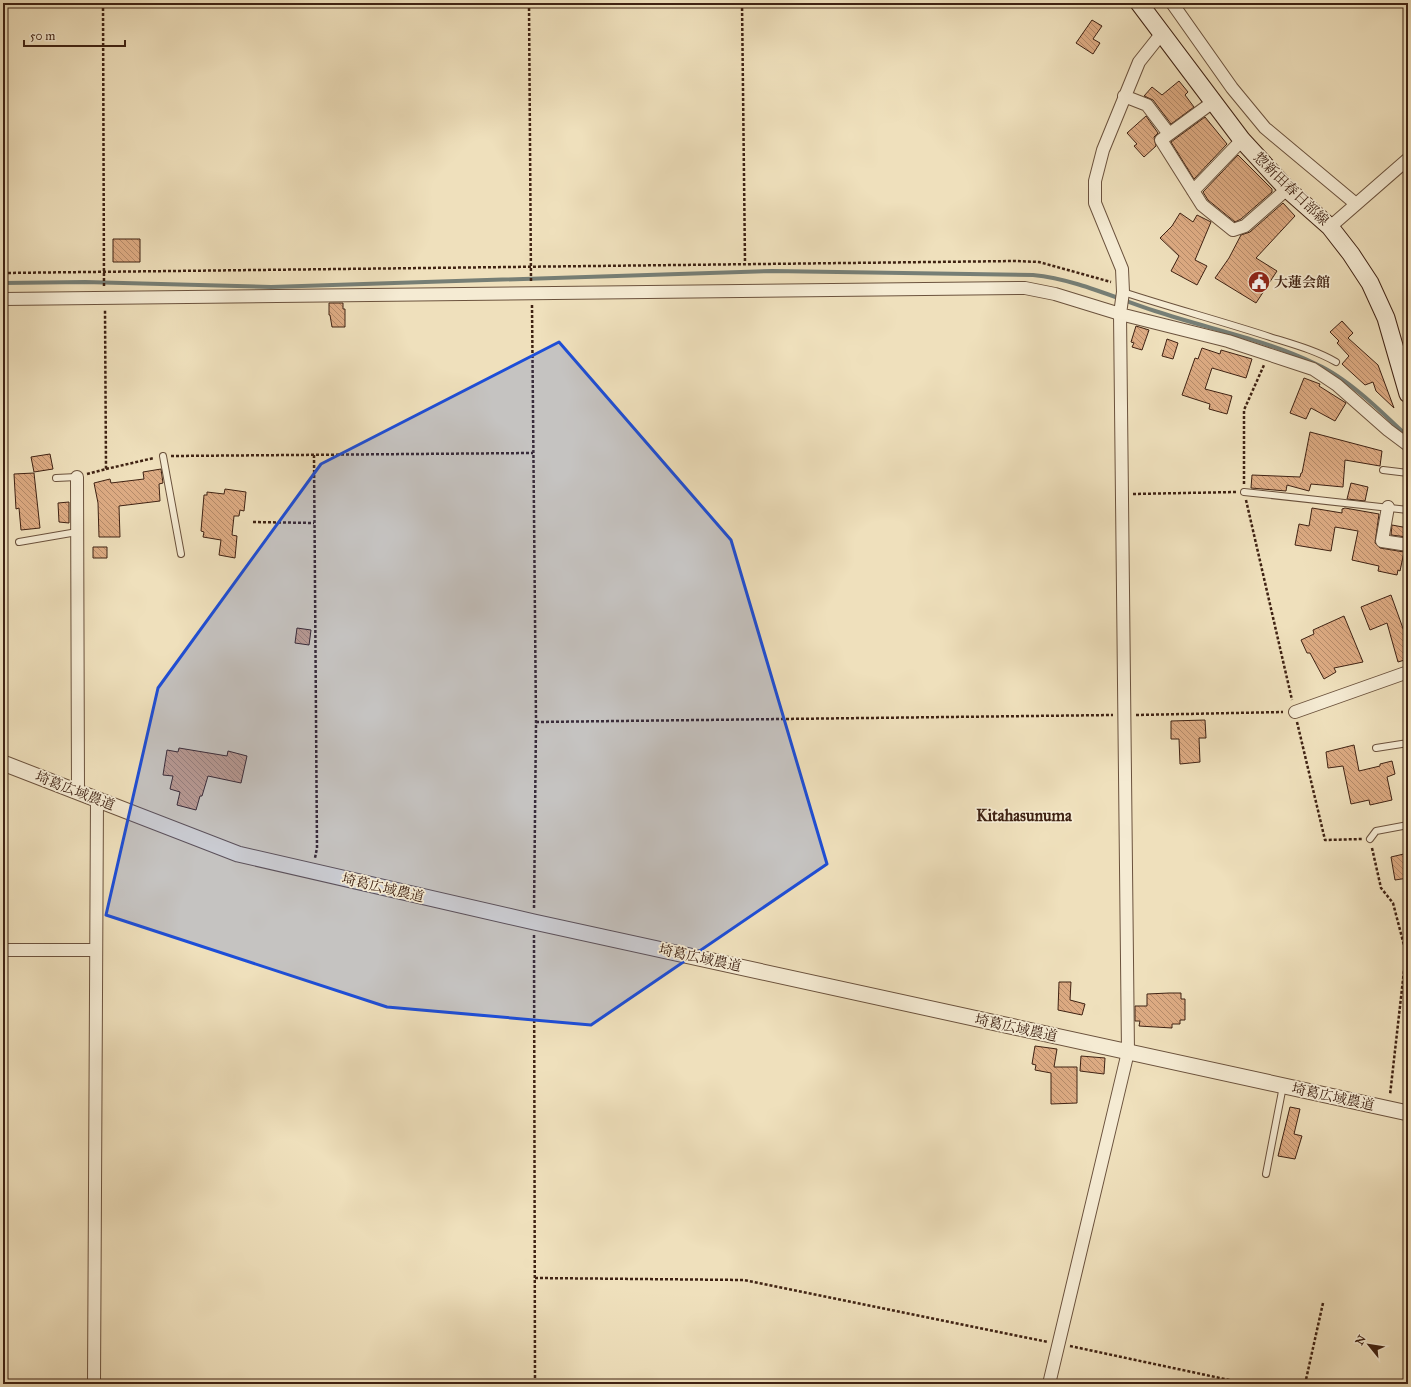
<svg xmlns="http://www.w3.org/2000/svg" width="1411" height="1387" viewBox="0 0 1411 1387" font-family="'IM FELL Great Primer','Noto Serif JP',serif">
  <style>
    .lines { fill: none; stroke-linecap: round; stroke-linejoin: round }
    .stream { stroke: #767e75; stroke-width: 4 }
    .building { fill: url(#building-back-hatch); stroke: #3f2213 }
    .service-casing { stroke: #6b523d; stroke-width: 8 }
    .minor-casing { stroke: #6b523d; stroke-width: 14 }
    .tertiary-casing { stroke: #6b523d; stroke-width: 17 }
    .secondary-casing { stroke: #3f2213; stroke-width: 19 }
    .path { stroke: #3f2213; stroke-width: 2.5; stroke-dasharray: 3 2; stroke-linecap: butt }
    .service { stroke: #f5ebd3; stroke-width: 6 }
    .minor { stroke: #f5ebd3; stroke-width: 12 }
    .tertiary { stroke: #f5ebd3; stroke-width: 15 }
    .secondary { stroke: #f5ebd3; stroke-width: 17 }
    .marked { fill: #1d4ed8; fill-opacity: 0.2; stroke: #1d4ed8; stroke-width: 3; stroke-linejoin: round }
    .labels { text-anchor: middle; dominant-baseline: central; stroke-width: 3.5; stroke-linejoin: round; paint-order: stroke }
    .street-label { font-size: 14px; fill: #3f2213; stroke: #f5ebd3 }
    .poi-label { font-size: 14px; font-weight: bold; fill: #3f2213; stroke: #f5ebd3; text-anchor: start }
    .quarter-label { font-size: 16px; font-weight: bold; fill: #3f2213; stroke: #f5ebd3 }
  </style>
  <defs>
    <pattern id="building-back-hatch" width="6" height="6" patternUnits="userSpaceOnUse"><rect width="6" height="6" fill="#ddab83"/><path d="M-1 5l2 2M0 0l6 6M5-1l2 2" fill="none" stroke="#b58b6a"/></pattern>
  </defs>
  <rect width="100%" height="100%" fill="#efe0bc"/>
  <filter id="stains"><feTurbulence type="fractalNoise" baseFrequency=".005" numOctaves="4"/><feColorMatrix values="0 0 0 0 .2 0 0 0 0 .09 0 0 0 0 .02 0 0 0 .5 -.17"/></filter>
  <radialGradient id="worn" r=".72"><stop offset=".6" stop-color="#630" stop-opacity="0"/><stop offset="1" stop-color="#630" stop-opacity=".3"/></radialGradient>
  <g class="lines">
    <!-- stream -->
    <path class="stream" d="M3,283L85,282L271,287L772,271L1033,275C1075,279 1115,298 1155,311C1209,329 1264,339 1316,364C1348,378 1383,413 1408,437"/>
  </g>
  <!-- building -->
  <path class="building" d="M1092,20L1102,26L1093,39L1100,43L1093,54L1076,43Z
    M1179,81L1188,92L1185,95L1194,107L1171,124L1153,100L1144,96L1152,87L1162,95Z
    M1146,116L1158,133L1154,137L1156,146L1144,157L1134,146L1137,144L1127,133Z
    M1205,117L1227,144L1194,179L1171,142Z
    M1238,155L1272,189V192L1241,219L1235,222L1208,200L1203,192Z
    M1283,203L1295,216L1256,258L1277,271L1256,303L1215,278L1229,258L1241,235L1250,232Z
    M1180,213L1193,222L1197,215L1211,222L1195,260L1207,266L1197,285L1171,271L1179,256L1160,238L1172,226Z
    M113,239H140V262H113Z
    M329,303H343V309H345V327H332L330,315H329Z
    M1342,321L1353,333L1348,338L1378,365L1394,408L1376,391L1373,382L1365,385L1342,364L1349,356L1337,343L1339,341L1330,332Z
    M1136,326L1149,330L1142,350L1132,347L1134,343L1131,342Z
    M1167,339L1178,343L1173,359L1162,356Z
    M1202,348L1220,354L1221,350L1252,359L1246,378L1212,368L1205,389L1232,396L1227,414L1209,409L1210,404L1182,395L1195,358L1198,359Z
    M1304,378L1320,384L1319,386L1346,403L1335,421L1311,408L1306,419L1290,413Z
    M1310,432L1382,451L1380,466L1345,460L1343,487L1311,484L1309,491L1287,485L1286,491L1251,488L1252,475L1300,477L1301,473H1302Z
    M50,454L53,469L34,472L31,457Z
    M161,469L163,483L159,484L160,501L119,506L120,537H99L98,503L94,483L110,479L111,483L144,479L143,472Z
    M34,473L40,528L21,530L19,508L16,509L14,474Z
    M1351,483L1368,487L1365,501L1347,499Z
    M225,489L246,492L244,511L240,510L239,516H234L232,535L237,536L235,558L219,555L221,540L203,537L204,532L201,531L204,495H207V492L224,494Z
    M69,502V523L59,522L58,503Z
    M1312,508L1342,513V509L1345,508L1379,514L1375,543L1380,548L1404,552L1400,571L1398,570L1397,575L1378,571L1379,566L1352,560L1358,531L1335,527L1331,551L1295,545L1299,524L1309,526Z
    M1392,525L1408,528L1407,537L1391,535Z
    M93,547H107V558H93Z
    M1391,595L1405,634H1408V659L1398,662L1387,623L1370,630L1361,607Z
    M1344,616L1363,662L1334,668L1336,672L1324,679L1310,653H1307L1301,640L1314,634L1313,630Z
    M297,628L311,630L309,645L295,643Z
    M1205,720L1206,738H1199L1200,762L1180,764L1179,739H1171V721Z
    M1354,745L1359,771L1380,766V764L1392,761L1395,774L1387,777L1392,800L1370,805L1369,800L1351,804L1343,766L1328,768L1326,752Z
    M179,748L227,756L228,751L247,756L241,783L208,776L202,796H200L196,810L177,805L180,792L170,789L173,776L163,775L167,750L178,752Z
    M1408,853V878L1395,880L1391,857Z
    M1059,982H1071L1070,1000L1085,1004L1082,1015L1058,1010Z
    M1169,993H1181V999H1185V1020H1180V1024H1172V1028L1139,1026L1140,1021H1135V1006H1147V994Z
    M1035,1046L1057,1049L1054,1067H1077V1103L1051,1104V1073L1035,1070L1036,1065L1032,1064Z
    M1081,1056L1105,1058L1104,1074L1080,1071Z
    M1290,1107L1300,1109L1294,1134L1302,1136L1295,1159L1278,1156Z"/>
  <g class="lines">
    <!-- service casing -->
    <g class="service-casing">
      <path id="service" d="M1123,292C1172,308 1221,321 1270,337C1292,344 1315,350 1336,362
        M163,456L181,554
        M1383,470L1408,473
        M56,478L77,477
        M1244,492L1408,510
        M19,542L77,532
        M1376,748L1408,743
        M1370,839L1376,831L1408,825
        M1266,1174L1283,1086"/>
    </g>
    <!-- minor casing -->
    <g class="minor-casing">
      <path id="minor" d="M1172,3L1232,88L1265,128L1356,204
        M1124,96L1147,105L1169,134
        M1213,102L1161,140L1202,205L1233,230L1245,226L1287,189
        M1193,191L1242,140
        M1330,227L1408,159
        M3,299L1025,288L1055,294L1120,314L1228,341L1313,369L1337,385L1388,430L1408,445
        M77,477L78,792
        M1388,507L1382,541L1408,545
        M1295,712L1408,672
        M3,950H95
        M94,1384L97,799
        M1049,1384L1128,1052L1120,314L1123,292L1122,269L1095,203V181L1103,150L1139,62L1162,33"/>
    </g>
    <!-- tertiary casing -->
    <g class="tertiary-casing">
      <path id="tertiary" d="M3,763L238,854L534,922L1408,1113"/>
    </g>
    <!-- secondary casing -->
    <g class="secondary-casing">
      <path id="secondary" d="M1139,3L1242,140L1287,189L1330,227L1351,254L1370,283L1386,318L1408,394"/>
    </g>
    <!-- path -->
    <path class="path" d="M103,3L104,286
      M529,3L531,282
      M742,3L745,263
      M3,273L1015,261L1039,262L1111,282
      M532,305L536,722L534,910
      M314,455L317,848L315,858
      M171,456L533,453
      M106,469L154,458
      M87,474L106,469L105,309
      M1244,484V410L1264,365
      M1133,494L1236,492
      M1246,500L1292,700
      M253,522L314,523
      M1136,715L1283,712
      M536,722L1113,715
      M1297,722L1325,840L1362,839
      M1372,848L1381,888L1393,903L1406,953L1390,1095
      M534,935L535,1384
      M535,1278L744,1280L1048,1342
      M1070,1346L1248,1384
      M1305,1384L1323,1303"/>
    <!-- service -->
    <use href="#service" class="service"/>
    <!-- minor -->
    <use href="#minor" class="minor"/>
    <!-- tertiary -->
    <use href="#tertiary" class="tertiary"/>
    <!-- secondary -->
    <use href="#secondary" class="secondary"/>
  </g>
  <!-- marked area -->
  <path class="marked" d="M559,342L731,540L827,864L591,1025L387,1007L106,915L158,688L321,464Z"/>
  <!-- icons -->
  <defs>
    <g id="civic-disc" transform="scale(1.15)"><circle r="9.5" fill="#8f2418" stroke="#f5ebd3"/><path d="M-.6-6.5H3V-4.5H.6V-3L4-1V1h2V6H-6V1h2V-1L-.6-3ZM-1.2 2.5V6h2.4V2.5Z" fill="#fff"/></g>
  </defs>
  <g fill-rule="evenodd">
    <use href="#civic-disc" x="1259" y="282"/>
  </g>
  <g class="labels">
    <!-- street labels -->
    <g class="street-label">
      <text transform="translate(1291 189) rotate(44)">惣新田春日部線</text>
      <text transform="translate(75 791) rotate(21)">埼葛広域農道</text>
      <text transform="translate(383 888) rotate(13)">埼葛広域農道</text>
      <text transform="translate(700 958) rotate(12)">埼葛広域農道</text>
      <text transform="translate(1016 1028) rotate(12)">埼葛広域農道</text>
      <text transform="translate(1333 1097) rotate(12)">埼葛広域農道</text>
    </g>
    <!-- poi labels -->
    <g class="poi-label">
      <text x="1274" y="282">大蓮会館</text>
    </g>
    <!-- quarter labels -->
    <g class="quarter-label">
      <text x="1024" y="815">Kitahasunuma</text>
    </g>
  </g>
  <!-- margin -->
  <rect width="1411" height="1387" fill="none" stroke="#efe0bc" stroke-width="16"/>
  <rect x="4" y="4" width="1403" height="1379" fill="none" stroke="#3f2213" stroke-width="2"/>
  <rect x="8" y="8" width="1395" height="1371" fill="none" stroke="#3f2213"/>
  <!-- north arrow -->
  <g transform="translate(1369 1345) rotate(300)" stroke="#f5ebd3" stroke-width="3" paint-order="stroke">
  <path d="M0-3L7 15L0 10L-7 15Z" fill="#3f2213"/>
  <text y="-6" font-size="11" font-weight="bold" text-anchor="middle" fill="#3f2213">N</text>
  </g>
  <!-- scale -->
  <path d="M24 40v6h101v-6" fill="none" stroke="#3f2213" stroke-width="2"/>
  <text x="30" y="40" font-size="12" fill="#3f2213" stroke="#f5ebd3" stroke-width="3" paint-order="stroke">50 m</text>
  <rect width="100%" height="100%" filter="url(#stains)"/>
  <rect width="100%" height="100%" fill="url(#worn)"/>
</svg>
